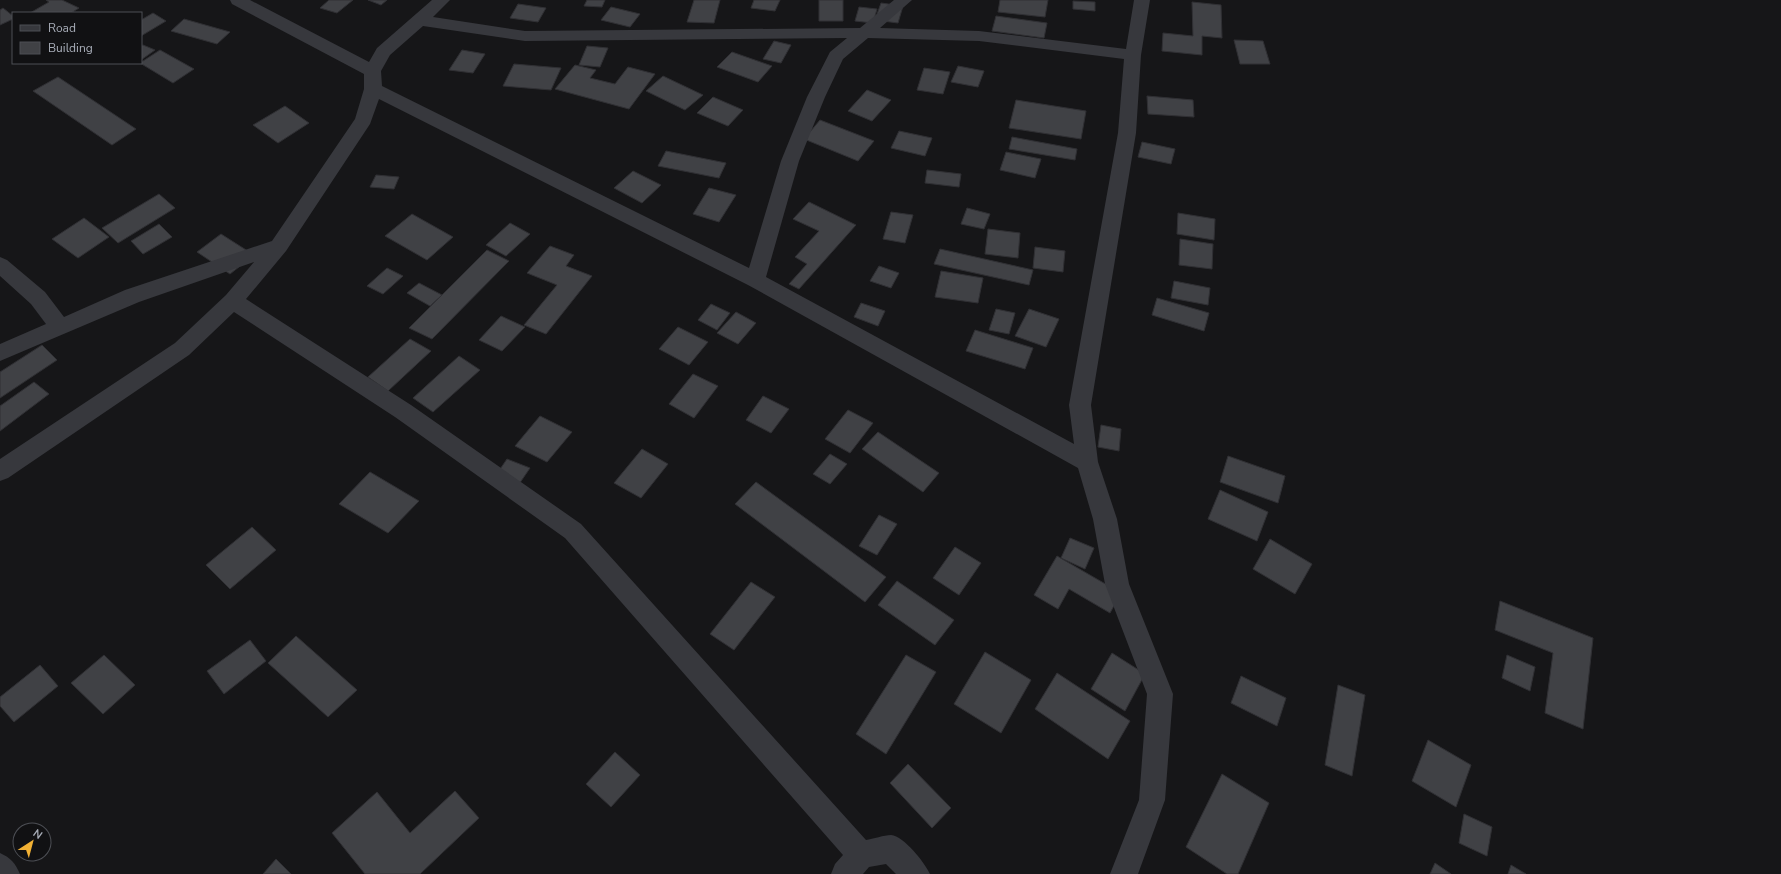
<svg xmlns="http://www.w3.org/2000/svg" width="1781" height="874" viewBox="0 0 1781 874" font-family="'Nunito Sans',sans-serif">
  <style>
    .building { fill: #404145; stroke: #303034 }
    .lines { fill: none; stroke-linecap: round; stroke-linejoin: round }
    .street { fill: #37383d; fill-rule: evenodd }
  </style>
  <rect width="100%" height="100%" fill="#161618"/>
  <!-- building -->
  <path class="building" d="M46,0H62L79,8L71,13H30L49,2Z
    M329,0H353L337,13L320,8Z
    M368,0H387L381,5Z
    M587,0H605L602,7L584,6Z
    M694,0H720L714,23L687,22Z
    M754,0H780L775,11L751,8Z
    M819,0H843V21H819Z
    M1000,0H1048L1045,17L998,12Z
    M1073,1L1095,2V11L1073,9Z
    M1192,2L1221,5L1222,38L1202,36V55L1162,51L1163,33L1193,36Z
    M881,3L903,6L898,23L875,20Z
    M518,4L546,8L538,22L510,18Z
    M611,7L640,14L630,27L601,20Z
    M859,7L877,9L873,23L855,21Z
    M3,8L13,16V19L0,25V10Z
    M153,13L166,21L141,36V20Z
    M996,16L1047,23L1044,38L992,31Z
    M184,19L230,32L217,44L171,31Z
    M1234,40L1263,41L1270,64H1240Z
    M774,41L791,45L781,63L763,59Z
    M143,45L155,50L141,60V46Z
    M587,46L608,48L600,67L579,65Z
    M160,50L194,69L173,83L140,63Z
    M462,50L485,54L473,73L449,70Z
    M732,52L772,66L758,82L717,67Z
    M514,64L561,68L551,90L503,86Z
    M575,65L596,70L590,78L615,84L628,67L655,74L629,109L555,89Z
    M958,66L984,71L978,87L951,82Z
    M924,68L950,72L943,94L917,90Z
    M663,76L703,95L685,110L646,91Z
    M58,77L136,129L112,145L33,91Z
    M867,90L891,100L872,121L848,111Z
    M1147,96L1193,100L1194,117L1148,114Z
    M713,97L743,110L728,126L697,113Z
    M1016,100L1086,111L1081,139L1009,128Z
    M285,106L309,123L278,143L253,125Z
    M820,120L874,141L858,161L804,139Z
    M899,131L932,138L925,156L891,148Z
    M1012,137L1077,149L1075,160L1009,149Z
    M1142,142L1175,149L1171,164L1138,157Z
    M666,151L726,163L719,178L658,166Z
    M1006,152L1041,159L1035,178L1000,170Z
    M927,170L961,174L959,187L925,183Z
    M633,171L661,185L642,203L614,188Z
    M376,175L399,177L394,189L370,187Z
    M709,188L736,195L719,222L693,214Z
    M159,194L175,208L118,243L102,228Z
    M809,202L856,225L799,289L789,284L807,264L795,257L819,231L793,219Z
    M967,208L990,214L984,229L961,224Z
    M891,212L913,215L905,243L883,239Z
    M1178,213L1215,219L1214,240L1177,234Z
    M412,214L453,237L427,260L385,236Z
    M84,218L109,237L78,258L52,239Z
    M510,223L530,234L506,256L486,245Z
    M159,224L172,237L143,254L131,241Z
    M988,229L1020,233L1018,258L985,254Z
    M221,234L254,255L230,274L197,252Z
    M1180,239L1213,244L1212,269L1179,265Z
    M550,246L574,255L566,266L592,276L546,334L524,325L557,285L527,273Z
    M1035,247L1065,251L1063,272L1033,268Z
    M940,249L1033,270L1029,285L934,264Z
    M487,250L509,261L432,339L409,328Z
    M879,266L899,273L891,288L870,281Z
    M387,268L403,276L383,294L367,286Z
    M941,271L983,278L978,303L935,297Z
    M1174,281L1210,288L1208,305L1171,298Z
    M419,283L442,295L430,306L407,293Z
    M1157,298L1209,313L1204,331L1152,315Z
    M861,303L885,311L878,326L854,317Z
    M711,304L730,313L717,330L698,320Z
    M996,309L1015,313L1009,334L989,330Z
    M1029,309L1059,319L1046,347L1015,336Z
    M736,312L756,323L738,344L717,333Z
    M501,316L525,327L502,351L479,340Z
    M678,327L708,342L689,365L659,349Z
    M975,330L1033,348L1025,369L966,351Z
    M410,339L431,351L388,391L368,377Z
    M42,345L57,360L0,398V372Z
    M459,356L480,370L433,412L413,398Z
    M693,374L718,386L694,418L669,404Z
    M34,382L49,394L0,431V406Z
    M763,396L789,409L771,433L746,420Z
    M848,410L873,423L850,453L825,439Z
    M540,416L572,432L547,462L515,446Z
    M1101,425L1121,429L1119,451L1098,447Z
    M878,432L939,473L923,492L862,449Z
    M642,449L668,464L641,498L614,483Z
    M830,454L847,464L830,484L813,474Z
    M1228,456L1285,476L1278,503L1220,482Z
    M507,459L530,468L517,487L494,478Z
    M370,472L419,501L388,533L339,504Z
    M756,482L886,577L865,602L735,504Z
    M1220,490L1268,512L1257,541L1208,519Z
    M879,515L897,524L877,555L859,546Z
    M252,527L276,550L230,589L206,565Z
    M1070,538L1094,548L1085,569L1061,558Z
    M1270,539L1312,564L1295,594L1253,569Z
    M955,547L981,563L959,595L933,578Z
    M1057,556L1121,593L1110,613L1069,589L1058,609L1034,595Z
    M897,581L954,620L935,645L878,605Z
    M751,582L775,597L734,650L710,634Z
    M1500,601L1593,638L1583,729L1545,713L1553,653L1495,630Z
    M296,636L357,690L328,717L268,663Z
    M250,640L266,661L224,694L207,671Z
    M985,652L1031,680L1001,733L954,704Z
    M1112,653L1145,674L1125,711L1091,689Z
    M104,655L135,685L103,714L71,683Z
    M906,655L936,672L886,754L856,734Z
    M1507,655L1535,667L1530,691L1502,678Z
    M40,665L58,686L14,722L0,706V697Z
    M1057,673L1130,721L1108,759L1035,709Z
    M1241,676L1286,698L1277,726L1231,703Z
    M1338,685L1365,695L1352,776L1325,765Z
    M1428,740L1471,765L1456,807L1412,781Z
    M615,752L640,775L611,807L586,784Z
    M908,764L951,808L932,828L890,783Z
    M1222,774L1269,803L1238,874H1227L1186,847Z
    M455,791L479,818L420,874H365L332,833L377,792L410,833Z
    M1464,814L1492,827L1487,856L1459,843Z
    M276,859L291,874H263Z
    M1435,863L1451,874H1430Z
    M1511,865L1526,874H1508Z"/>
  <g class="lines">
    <!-- street -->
    <path class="street" d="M230,0H250L369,62L377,48L432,0H450L433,17L525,31L860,28L894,0H912L880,28L979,31L1126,49L1134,0H1150L1141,55L1136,133L1091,405L1098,462L1117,519L1129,584L1173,694L1165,800L1138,874H1110L1139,800L1147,694L1105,584L1093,519L1078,468L748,285L379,99L370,124L286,251L246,299L411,405L581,524L866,840C873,839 884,835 891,835C904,836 925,863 930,874H896L886,864L869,867L863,874H831L835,864L843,855L565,538L395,417L234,312L189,355L8,478L0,481V459L175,343L226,295L254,262L139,302L0,361V344L46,324L31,304L0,276V257L7,260L45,292L64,317L125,290L272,241L355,119L364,89V74L232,4ZM423,26L525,41L847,38L830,52L807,97L781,161L749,268L382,86L381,71L390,55ZM868,38L979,41L1124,59L1118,133L1069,405L1074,444L766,277L799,161L825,97L843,59Z
      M0,853C11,858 15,863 20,874H0Z"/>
  </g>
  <!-- legend -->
  <rect x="12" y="12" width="130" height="52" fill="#111113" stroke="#4d4f55"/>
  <rect x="20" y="25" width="20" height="6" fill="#37383d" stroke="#4d4f55"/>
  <text x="48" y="32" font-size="12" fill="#a8adb8">Road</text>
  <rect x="20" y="42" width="20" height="12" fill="#404145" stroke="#4d4f55"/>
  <text x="48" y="52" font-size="12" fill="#a8adb8">Building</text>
  <!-- north arrow -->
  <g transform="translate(32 842) rotate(36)"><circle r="19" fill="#111113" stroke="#4d4f55"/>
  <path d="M0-3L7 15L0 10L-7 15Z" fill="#f2b134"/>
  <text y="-6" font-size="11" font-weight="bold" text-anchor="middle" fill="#a8adb8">N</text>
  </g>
</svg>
